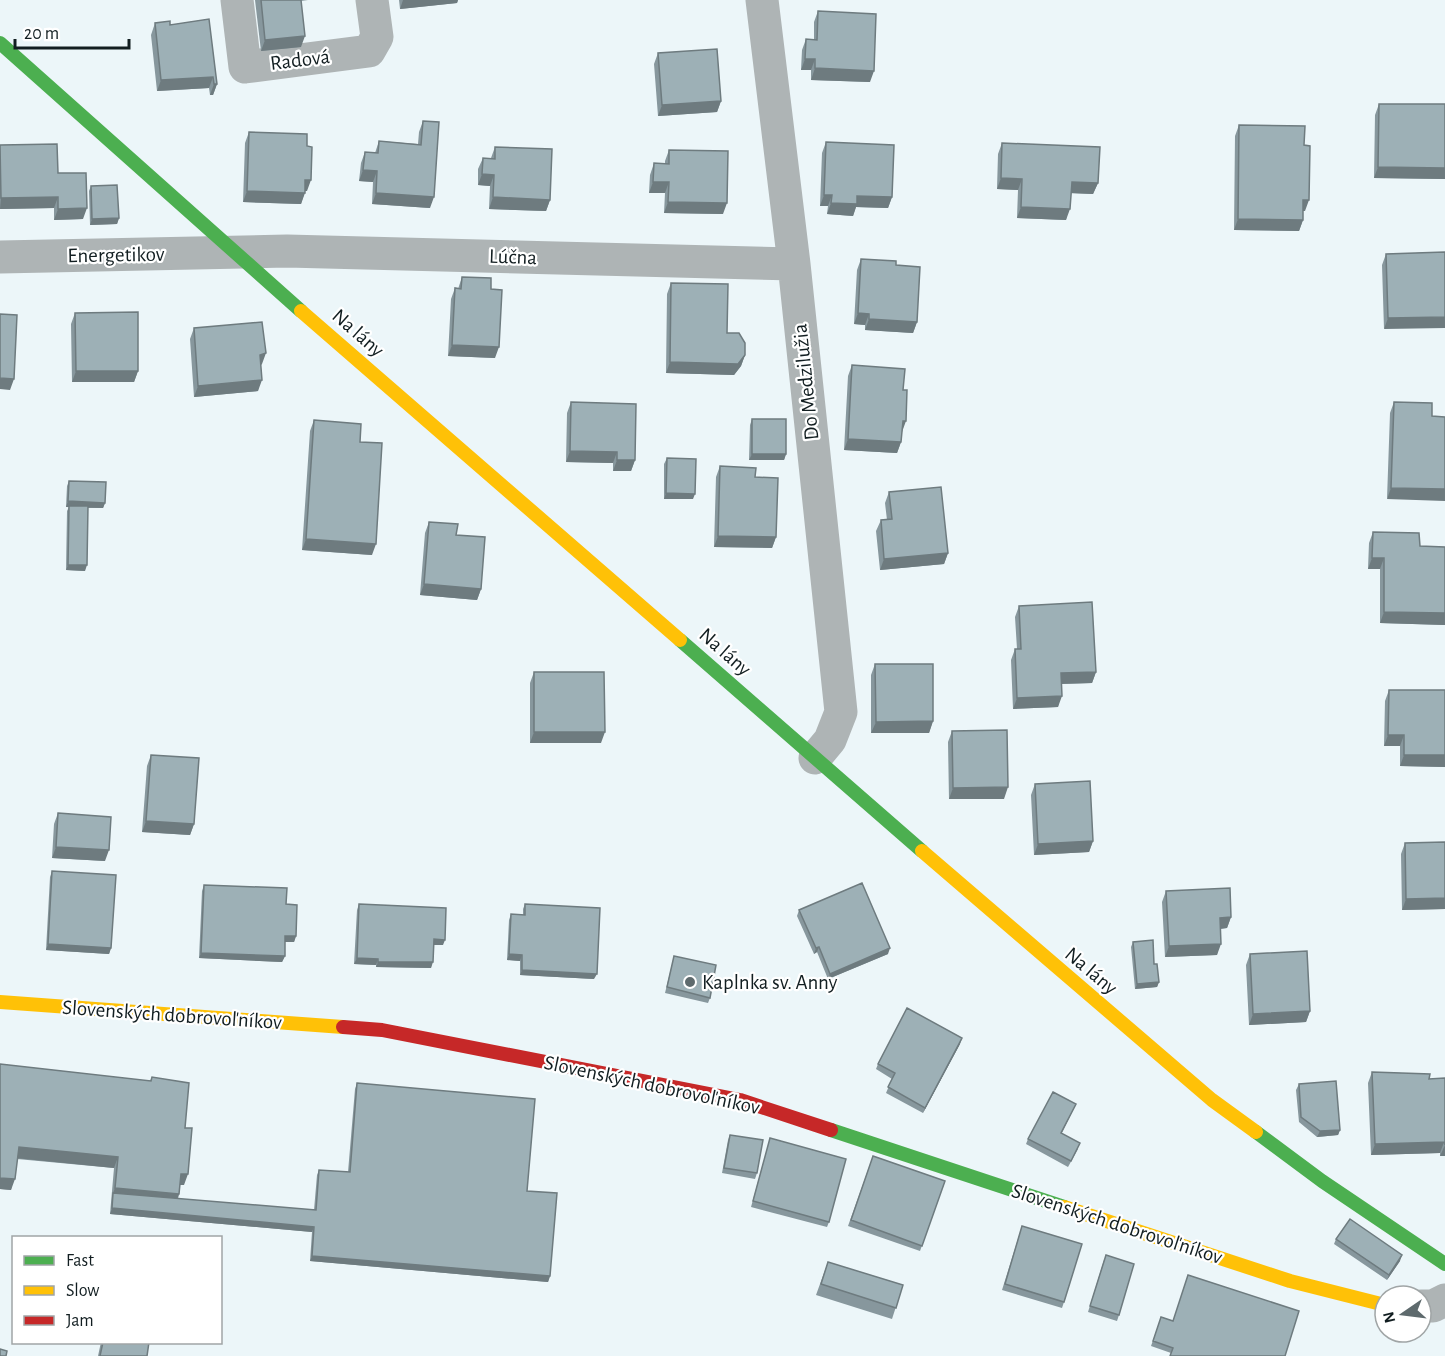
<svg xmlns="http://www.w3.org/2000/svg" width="1445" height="1356" viewBox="0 0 1445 1356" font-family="'Alegreya Sans',sans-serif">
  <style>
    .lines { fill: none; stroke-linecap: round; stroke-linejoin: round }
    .street { stroke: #aeb4b5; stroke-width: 33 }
    .fast { stroke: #4caf50; stroke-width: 14 }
    .slow { stroke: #ffc107; stroke-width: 14 }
    .jam { stroke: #c62828; stroke-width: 14 }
    .wall { fill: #87979d }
    .shaded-wall { fill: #6e7b7f }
    .building { fill: #9db0b6; stroke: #6e7b7f; stroke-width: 1.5 }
    .poi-dot { fill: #5e6a6d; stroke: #fff; stroke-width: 2 }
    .labels { text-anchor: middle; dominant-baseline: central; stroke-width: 4.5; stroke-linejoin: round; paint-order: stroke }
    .street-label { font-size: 21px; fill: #121e21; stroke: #fff }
    .poi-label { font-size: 21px; fill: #121e21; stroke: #fff; text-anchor: start }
  </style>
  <rect width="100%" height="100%" fill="#ecf6f9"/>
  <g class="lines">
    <!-- street -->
    <path class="street" d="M237,0L245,67L369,51L377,37L372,0
      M762,0L794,264L841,712L830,740L815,758
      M0,257L287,251L794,264
      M1421,1306H1433L1445,1300"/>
    <!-- fast -->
    <path class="fast" d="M0,43L301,311
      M680,640L922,851
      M831,1130L1064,1207
      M1256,1132L1322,1181L1445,1264"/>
    <!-- slow -->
    <path class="slow" d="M301,311L680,640
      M922,851L1212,1100L1256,1132
      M0,1002L343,1027
      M1064,1207L1290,1281L1385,1305"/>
    <!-- jam -->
    <path class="jam" d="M343,1027L382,1030L740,1100L831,1130"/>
  </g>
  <!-- wall -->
  <path class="wall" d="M255,0H308L301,1V47L261,51Z
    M399,0H458L457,3L400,9Z
    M818,11L870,82L811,80V70H801L802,50L806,39H814V22Z
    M209,19L217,84L213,95H210L209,88L157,91L151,35L155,23L170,25Z
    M658,53L721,101L717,112L658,116L654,64Z
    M1379,104H1445V179L1374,178L1375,115Z
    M423,121L430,208L372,204L373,182L359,181L361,163L365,152L375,153L379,141L418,144L419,132Z
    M1239,125L1305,211H1303V220L1299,231L1234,230L1235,136Z
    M249,132L307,191H305L301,204L243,202L245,143Z
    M826,142L892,197L888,208L856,207L853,216L827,214L828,206H820L822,153Z
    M1002,143L1098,183L1093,194L1071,193L1066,220L1017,218L1018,190L997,189L998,154Z
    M0,145L58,173L83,219L54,220V208L0,209Z
    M495,147L550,200L546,211L489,209L490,186L478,185V169L483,158H491Z
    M669,150L723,214L664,213L665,193H649L650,175L654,163L665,164V161Z
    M91,186L119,218L117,224L90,225L89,191Z
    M1445,252L1384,329L1382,265L1386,254Z
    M861,259L896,265L917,322L913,333L865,330V325L854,324L857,270Z
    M462,277L495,358L448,356L451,299L455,288L458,289Z
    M671,283L727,333L745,355L741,366L734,375L666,373L667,294Z
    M75,313L138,371L134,382H72L71,324Z
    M194,328L262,364L261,365L258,391L194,397L190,339Z
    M852,365L903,390L901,442L897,453L844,450L848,376Z
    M571,402L635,460L631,471H613V463L566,462L567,413Z
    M1394,402L1432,416L1387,499L1390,413Z
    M752,419L786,454L784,460H749L750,425Z
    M314,420L372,555L302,550L310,431Z
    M667,458L693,499H664V464Z
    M720,466L755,477L776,537L772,548L714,547L716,477Z
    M69,481L105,503L103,508H88L85,571L66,570L67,511L69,507H66L67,486Z
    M889,492L948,553L944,564L880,570L876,531L881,520H887L885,503Z
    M429,522L456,535L481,589L477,600L420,595L425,533Z
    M1373,532L1420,546L1445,547V625L1380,623V569H1368L1369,543Z
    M1019,606L1096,672L1092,683L1062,684L1058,707L1013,709L1011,660L1015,649H1017L1015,617Z
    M875,664L933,721L929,733H871V675Z
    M534,672L601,743H530V683Z
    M1389,690H1445V767L1400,766V746H1384L1385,701Z
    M952,731L1004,799H949L948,742Z
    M151,755L194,824L190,835L142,832L147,766Z
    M1035,784L1093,841L1089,852L1034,855L1031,795Z
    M58,813L105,861L52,858L54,824Z
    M1445,842V909L1402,910L1401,854L1405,843Z
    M52,871L111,948L109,954L46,950L50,877Z
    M204,885L286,904L296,936L294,942H285V956L282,962L199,958L202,891Z
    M1166,891L1231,917L1227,928L1221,929L1217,955L1165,957L1162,902Z
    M359,904L443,945H434L431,968L376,967V965L354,964L357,910Z
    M525,904L594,979L520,975V961L507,960L509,920L511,914L523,915V909Z
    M799,910L888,954L828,979L817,952L814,954L797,916Z
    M1133,942L1154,964L1159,982L1157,987L1135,989L1131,947Z
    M1250,954L1310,1011L1306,1022L1249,1025L1246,965Z
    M674,956L710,998L708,1003L665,993Z
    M960,1044L923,1113L886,1093L892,1079L876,1069L878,1064Z
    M0,1064L150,1081L152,1077L185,1128L184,1185H180L179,1194L178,1199L314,1210L317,1175L319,1170L348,1172L355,1089L357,1083L527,1191L550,1276L548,1282L310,1261L312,1232L110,1214L114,1168L17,1159L11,1190L0,1189Z
    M1372,1072L1429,1079L1445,1078V1156H1440V1153L1371,1155L1368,1083Z
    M1299,1084L1340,1130L1338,1135L1317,1137L1299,1122L1296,1090Z
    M1076,1104L1062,1133L1078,1149L1068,1167L1026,1144L1028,1139Z
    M730,1135L757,1173L755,1179L722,1173L728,1140Z
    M770,1138L829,1222L827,1227L751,1207Z
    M873,1156L945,1181L920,1251L848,1226Z
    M1022,1226L1064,1302L1062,1308L1002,1290Z
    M1336,1239L1400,1261L1387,1280L1334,1244Z
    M1104,1260L1119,1315L1117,1321L1088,1312Z
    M828,1262L903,1285L892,1319L816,1295Z
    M1161,1317L1285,1356L1171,1353L1151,1346Z
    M101,1342H149L147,1356H98Z"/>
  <!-- shaded-wall -->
  <path class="shaded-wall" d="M403,0H458L457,3L400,9Z
    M305,36L301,47L261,51L265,40Z
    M805,59H815L811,70H801Z
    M815,68L874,71L870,82L811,80Z
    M213,77L209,88L157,91L161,80Z
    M214,84H217L213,95H210Z
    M721,101L717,112L658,116L662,105Z
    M1378,167L1445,168V179L1374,178Z
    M363,170L377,171L373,182L359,181Z
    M482,174L494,175L490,186L478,185Z
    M1001,178L1022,179L1018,190L997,189Z
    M305,180H311L307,191H301Z
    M653,182H669L665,193H649Z
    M1072,182L1098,183L1093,194L1068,193Z
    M247,191L305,193L301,204L243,202Z
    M376,193L434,197L430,208L372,204Z
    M824,195H832L828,206H820Z
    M857,196L892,197L888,208L856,207L853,216L827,214L831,203Z
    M58,197L54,208L0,209L1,198Z
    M493,197L550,200L546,211L489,209Z
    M1303,200H1309L1305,211H1299Z
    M668,202L727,203L723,214L664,213Z
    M1021,207L1070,209L1066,220L1017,218Z
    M87,208L83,219L54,220L58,209Z
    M119,218L117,224L90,225L92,219Z
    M1238,219L1303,220L1299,231L1234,230Z
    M858,313L869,314L865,325L854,324Z
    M1445,317V328L1384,329L1388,318Z
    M869,319L917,322L913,333L865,330Z
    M452,345L499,347L495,358L448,356Z
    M266,353L262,364L256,366L260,355Z
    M745,355L741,366L734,375L666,373L670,362Z
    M76,371H138L134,382H72Z
    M0,378L14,379L10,390L0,389Z
    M262,380L258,391L194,397L198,386Z
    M903,421H906L902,432Z
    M848,439L901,442L897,453L844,450Z
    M570,451L617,452L613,463L566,462Z
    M752,454H786L784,460H749Z
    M617,460H635L631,471H613Z
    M1391,488L1445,489V501L1387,499Z
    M666,493L695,494L693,499H664Z
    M68,501L105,503L103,508L66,507Z
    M718,536L776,537L772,548L714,547Z
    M306,539L376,544L372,555L302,550Z
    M948,553L944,564L880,570L884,559Z
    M1372,558H1384L1380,569H1368Z
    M68,565H87L85,571L66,570Z
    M424,584L481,589L477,600L420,595Z
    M1384,612L1445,613V625L1380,623Z
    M1096,672L1092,683L1057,684L1061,673Z
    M1062,696L1058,707L1013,709L1017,698Z
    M933,721L929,733H871L876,722Z
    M534,732H605L601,743H530Z
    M1388,735H1404L1400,746H1384Z
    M1404,755H1445V767L1400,766Z
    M1008,787L1004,799H949L953,788Z
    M146,821L194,824L190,835L142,832Z
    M1093,841L1089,852L1034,855L1038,844Z
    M56,847L109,850L105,861L52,858Z
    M1445,898V909L1402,910L1406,899Z
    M1231,917L1227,928L1216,929L1220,918Z
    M285,936H296L294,942H283Z
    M434,939L445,940L443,945H432Z
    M48,944L111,948L109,954L46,950Z
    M1221,944L1217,955L1165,957L1169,946Z
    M819,947L817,952L814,954L816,948Z
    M890,948L888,954L828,979L830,974Z
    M201,953L285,956L282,962L199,958Z
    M509,954L522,955L520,961L507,960Z
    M357,958L378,959L376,965L354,964Z
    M378,962H433L431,968L376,967Z
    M522,970L597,974L594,979L520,975Z
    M1159,982L1157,987L1135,989L1137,984Z
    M1310,1011L1306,1022L1249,1025L1253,1014Z
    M962,1038L960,1044L923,1113L925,1108Z
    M1340,1130L1338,1135L1317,1137L1320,1131Z
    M1444,1142L1440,1153L1371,1155L1375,1144Z
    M1445,1145V1156H1440Z
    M19,1147L118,1157L114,1168L15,1158Z
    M181,1174H188L184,1185H177Z
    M0,1178L15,1179L11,1190L0,1189Z
    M115,1188L179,1194L175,1205L113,1193Z
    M112,1208L314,1227L312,1232L110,1214Z
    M1402,1255L1400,1261L1387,1280L1389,1275Z
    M312,1256L550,1276L548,1282L310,1261Z"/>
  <!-- building -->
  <path class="building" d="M261,0H301L305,36L265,40Z
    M818,11L876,14L874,71L815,68V59H805L806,39L817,40Z
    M209,19L217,84H214L213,77L161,80L155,23L170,21V25Z
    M717,49L721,101L662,105L658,53Z
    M1379,104H1445V168L1378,167Z
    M423,121L439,122L434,197L376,193L377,171L363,170L365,152L378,153L379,141L421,145Z
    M1239,125L1305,126L1304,145L1310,146L1309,200H1303V220L1238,219Z
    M249,132L307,134V146L312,147L311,180H305V193L247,191Z
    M826,142L894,145L892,197L857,196V204L831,203L832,195H824Z
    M1002,143L1100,147L1098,183L1072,182L1070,209L1021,207L1022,179L1001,178Z
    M57,144L58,173H86L87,208L58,209V197L1,198L0,145Z
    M495,147L552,149L550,200L493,197L494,175L482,174L483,158L495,159Z
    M669,150L728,151L727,203L668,202L669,182H653L654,163L669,164Z
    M117,185L119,218L92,219L91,186Z
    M1445,252V317L1388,318L1386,254Z
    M861,259L896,261V265L920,267L917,322L869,319V314L858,313Z
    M462,277L491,278V289L502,290L499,347L452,345L455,288L461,289Z
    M671,283L728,284L727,333H739L745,343V355L738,364L670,362Z
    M138,312V371H76L75,313Z
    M0,314L17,315L14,379L0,378Z
    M262,322L266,353L260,355L262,380L198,386L194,328Z
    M852,365L905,369L903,390H907L906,421H903L901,442L848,439Z
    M571,402L636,404L635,460H617V452L570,451Z
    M1394,402L1432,403V416L1445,417V489L1391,488Z
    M752,419H786V454H752Z
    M314,420L361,424L360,442L382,443L376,544L306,539Z
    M667,458L696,459L695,494L666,493Z
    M720,466L756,468L755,477L778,478L776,537L718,536Z
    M69,481L106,482L105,503L68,501Z
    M941,487L948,553L884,559L881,520L892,519L889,492Z
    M69,506H88L87,565H68Z
    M429,522L458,524L456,535L485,537L481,589L424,584Z
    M1373,532L1419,533L1420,546L1445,547V613L1384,612V558H1372Z
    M1092,602L1096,672L1061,673L1062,696L1017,698L1015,649H1021L1019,606Z
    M875,664H933V721L876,722Z
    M534,672H604L605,732H534Z
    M1389,690H1445V755H1404V735H1388Z
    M1007,730L1008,787L953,788L952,731Z
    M151,755L199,758L194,824L146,821Z
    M1090,781L1093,841L1038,844L1035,784Z
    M58,813L111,817L109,850L56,847Z
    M1445,842V898L1406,899L1405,843Z
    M52,871L116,875L111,948L48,944Z
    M862,883L890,948L830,974L819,947L816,948L799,910Z
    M204,885L287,888L286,904L297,905L296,936H285V956L201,953Z
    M1230,888L1231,917L1220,918L1221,944L1169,946L1166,891Z
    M359,904L446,908L445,940L434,939L433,962H378V959L357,958Z
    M525,904L600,908L597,974L522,970V955L509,954L511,914L525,915Z
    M1153,940L1154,964H1157L1159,982L1137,984L1133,942Z
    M1307,951L1310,1011L1253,1014L1250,954Z
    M674,956L716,965L710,998L667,987Z
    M907,1008L962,1038L925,1108L888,1087L895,1073L878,1064Z
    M0,1064L151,1081L152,1077L189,1083L185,1128H192L188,1174H181L179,1194L115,1188L118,1157L19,1147L15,1179L0,1178Z
    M1372,1072L1430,1074L1429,1079L1445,1078V1145L1444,1142L1375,1144Z
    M1336,1081L1340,1130L1320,1131L1301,1117L1299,1084Z
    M357,1083L535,1099L527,1191L557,1193L550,1276L312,1256L314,1227L112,1208L113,1193L316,1210L319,1170L350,1172Z
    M1053,1092L1076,1104L1061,1133L1080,1143L1071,1161L1028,1139Z
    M730,1135L763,1140L757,1173L724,1168Z
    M770,1138L846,1159L829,1222L753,1201Z
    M873,1156L945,1181L922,1246L851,1220Z
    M1350,1219L1402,1255L1389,1275L1336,1239Z
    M1022,1226L1082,1244L1064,1302L1005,1284Z
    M1106,1255L1134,1264L1119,1315L1090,1306Z
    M828,1262L903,1285L896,1308L821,1284Z
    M1188,1275L1299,1311L1285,1356H1170L1173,1348L1153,1341L1161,1317L1173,1321Z
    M103,1342H149L147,1356H100Z
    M0,1349L7,1351L6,1356H0Z"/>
  <!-- markers -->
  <circle class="poi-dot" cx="690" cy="982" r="6"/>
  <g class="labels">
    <!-- street labels -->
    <g class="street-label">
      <text transform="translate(300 60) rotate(-7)">Radová</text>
      <text transform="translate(116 255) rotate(-1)">Energetikov</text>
      <text transform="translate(513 257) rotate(2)">Lúčna</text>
      <text transform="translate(358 333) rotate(41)">Na lány</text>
      <text transform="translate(806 382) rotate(-96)">Do Medzilužia</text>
      <text transform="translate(725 652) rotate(41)">Na lány</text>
      <text transform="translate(1091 971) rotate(40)">Na lány</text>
      <text transform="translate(172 1015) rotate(4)">Slovenských dobrovoľníkov</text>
      <text transform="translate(652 1085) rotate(12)">Slovenských dobrovoľníkov</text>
      <text transform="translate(1117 1224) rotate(18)">Slovenských dobrovoľníkov</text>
    </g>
    <!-- poi labels -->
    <g class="poi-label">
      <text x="702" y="982">Kaplnka sv. Anny</text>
    </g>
  </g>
  <!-- legend -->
  <rect x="12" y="1236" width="210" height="108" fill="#ffffff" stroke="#a0a5a6" stroke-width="1.5"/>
  <rect x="24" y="1256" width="30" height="9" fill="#4caf50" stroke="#a0a5a6" stroke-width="1.5"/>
  <text x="66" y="1266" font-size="18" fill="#121e21">Fast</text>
  <rect x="24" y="1286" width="30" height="9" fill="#ffc107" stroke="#a0a5a6" stroke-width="1.5"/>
  <text x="66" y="1296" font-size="18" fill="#121e21">Slow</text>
  <rect x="24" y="1316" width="30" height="9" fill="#c62828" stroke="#a0a5a6" stroke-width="1.5"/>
  <text x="66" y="1326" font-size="18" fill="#121e21">Jam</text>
  <!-- north arrow -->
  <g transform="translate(1403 1314) rotate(256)"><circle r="28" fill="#ffffff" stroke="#a0a5a6" stroke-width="1.5"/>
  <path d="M0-4.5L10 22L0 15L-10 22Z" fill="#5e6a6d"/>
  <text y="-9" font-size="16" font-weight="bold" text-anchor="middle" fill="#121e21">N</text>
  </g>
  <!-- scale -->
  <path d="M15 39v9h114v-9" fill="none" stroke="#121e21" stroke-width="3"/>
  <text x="24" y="39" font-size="18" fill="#121e21" stroke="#ffffff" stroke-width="4.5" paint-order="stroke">20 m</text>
</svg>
